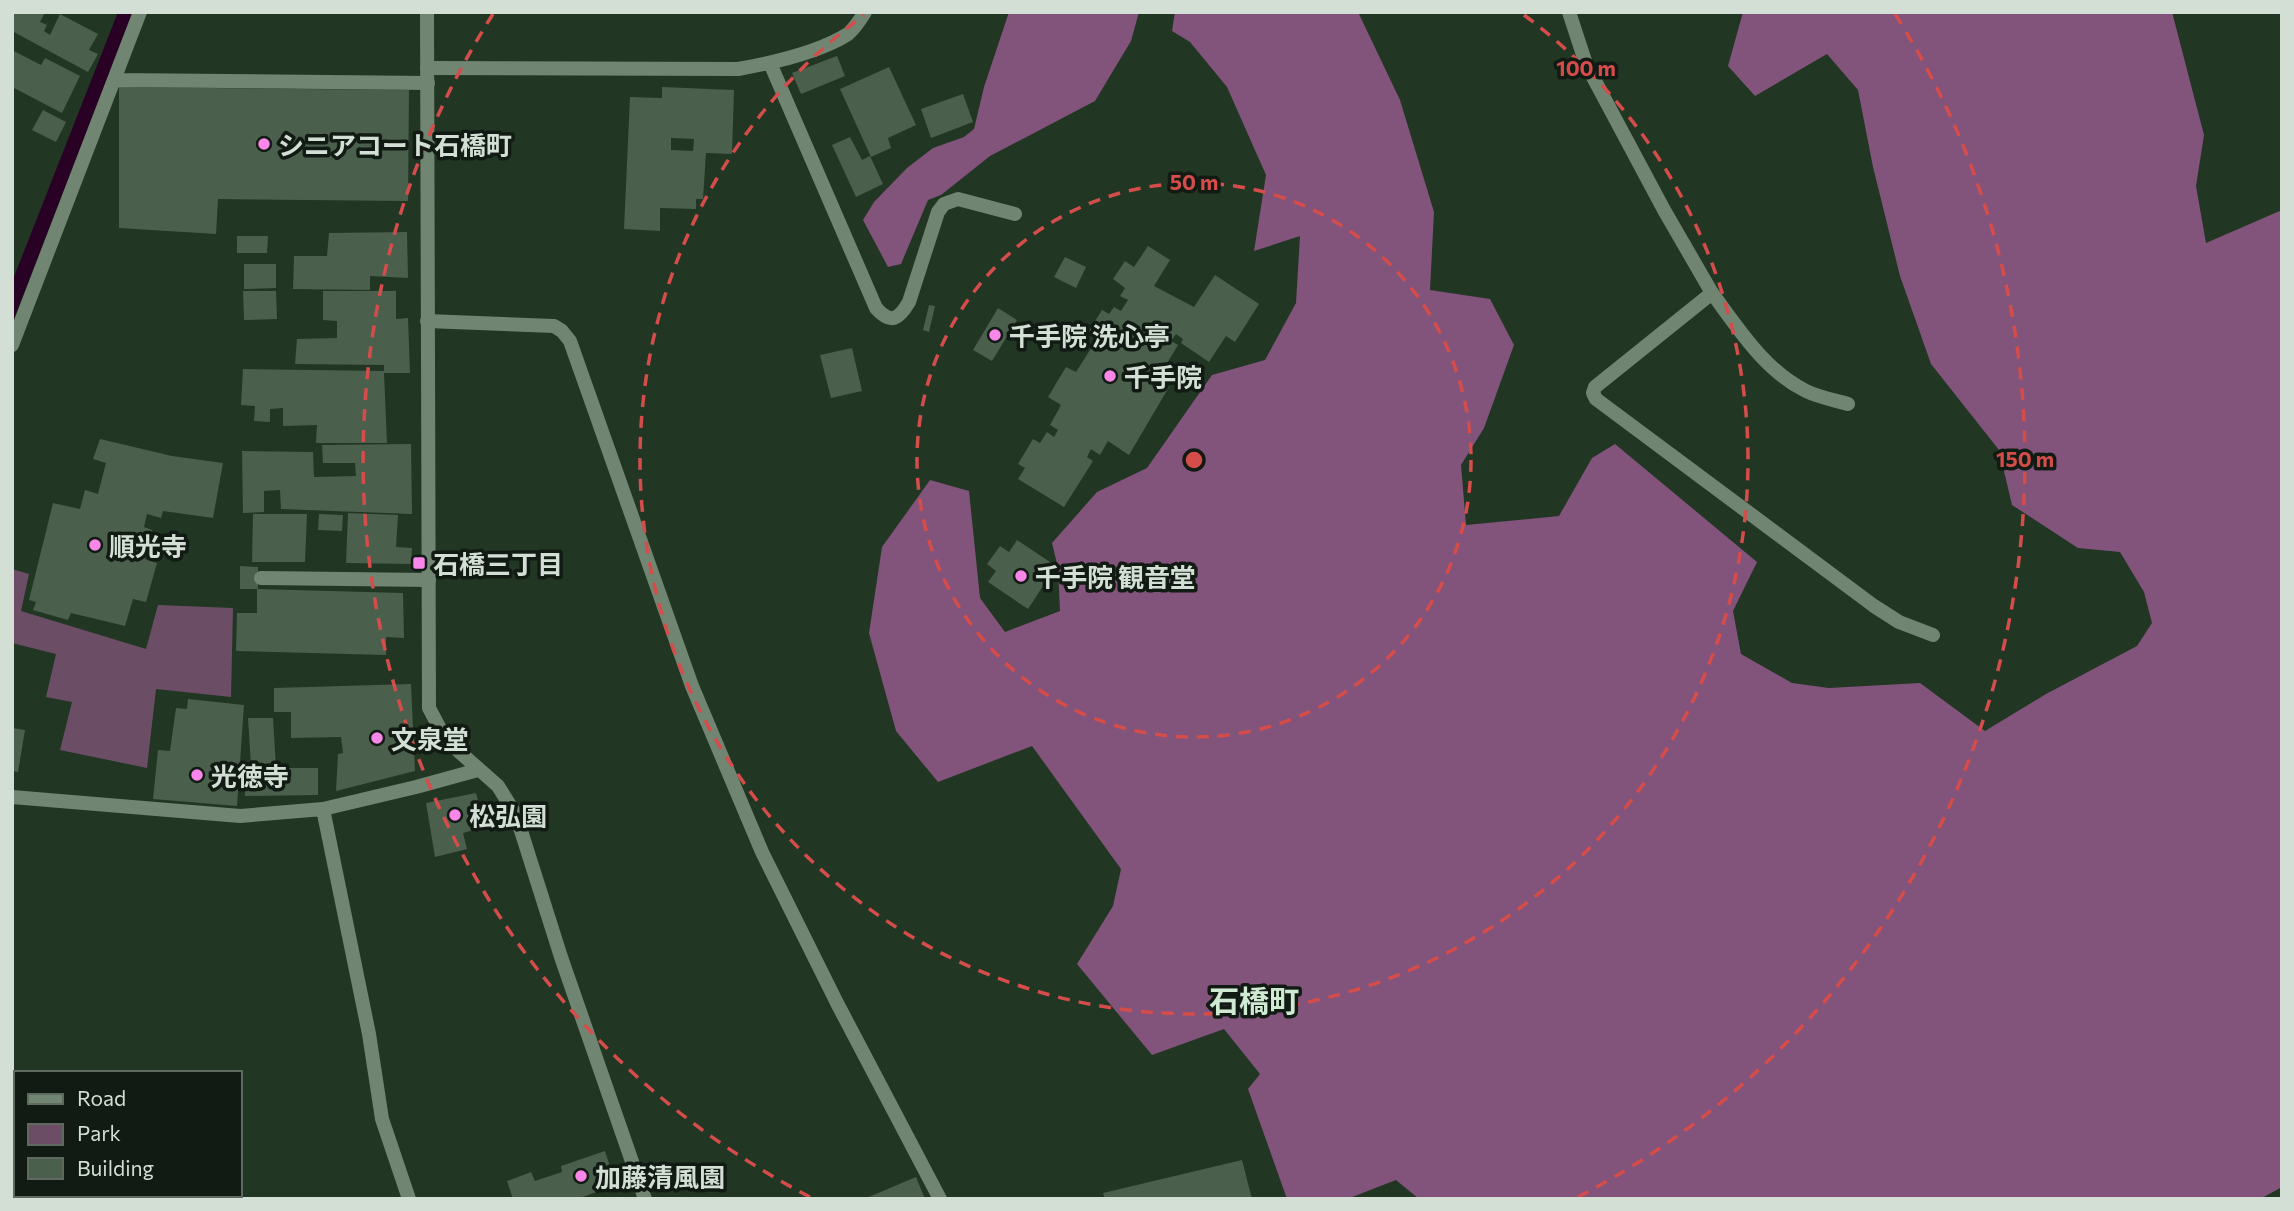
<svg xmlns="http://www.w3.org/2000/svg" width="2294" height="1211" viewBox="0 0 2294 1211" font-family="Commissioner,'Noto Sans JP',sans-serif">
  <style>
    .green { fill: #6b4e66 }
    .forest { fill: #82537b }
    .water { fill: #280124 }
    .building { fill: #4a5f4c; fill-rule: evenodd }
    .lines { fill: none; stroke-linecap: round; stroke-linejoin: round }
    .service { stroke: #708572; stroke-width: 14 }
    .minor { stroke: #708572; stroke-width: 14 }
    .tertiary { stroke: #708572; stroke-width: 14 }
    .ring { fill: none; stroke: #d54d4a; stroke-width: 3.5; stroke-dasharray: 12 9 }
    .poi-dot { fill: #f987e9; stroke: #121b13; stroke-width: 2.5 }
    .labels { text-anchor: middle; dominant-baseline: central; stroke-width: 7; stroke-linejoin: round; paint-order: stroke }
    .poi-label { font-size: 26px; font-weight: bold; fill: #d3dfd4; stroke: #121b13; text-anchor: start }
    .quarter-label { font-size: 30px; font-weight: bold; fill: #d0e9d2; stroke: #121b13 }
    .centre { fill: #d54d4a; stroke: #121b13; stroke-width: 3.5 }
    .ring-label { font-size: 21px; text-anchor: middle; font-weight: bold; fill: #d54d4a; stroke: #121b13; stroke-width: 7; stroke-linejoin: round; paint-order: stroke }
  </style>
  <rect width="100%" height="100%" fill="#223624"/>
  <!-- green -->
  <path class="green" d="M12,569L29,574L21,611L146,649L158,605L233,608L231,697L156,689L147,768L60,750L72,702L46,697L56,654L12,643Z"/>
  <!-- forest -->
  <path class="forest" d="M1009,12H1139L1131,41L1095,101L990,156L941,195L928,200L901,264L888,267L863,220L874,202L907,168L933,148L964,137L974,129L984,87Z
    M1175,12H1358L1400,100L1434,212L1430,290L1490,299L1514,345L1484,428L1461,465L1466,525L1559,516L1592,458L1615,444L1757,562L1733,611L1741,654L1792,683L1829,688L1920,683L1985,731L2046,694L2137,646L2152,623L2144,592L2120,552L2078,548L2012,505L1999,450L1931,364L1900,276L1873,167L1858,90L1827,54L1755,96L1728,66L1743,12H2172L2204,135L2196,186L2206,243L2282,210V1187L2260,1199H1419L1396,1180L1347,1199H1287L1248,1089L1260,1074L1224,1029L1152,1055L1077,964L1113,906L1121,869L1032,746L938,782L896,731L869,633L882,547L930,480L969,491L980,598L1005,632L1060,611L1058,568L1052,543L1097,492L1147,468L1212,375L1265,360L1296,303L1300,236L1254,251L1266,175L1227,87L1190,42L1172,31Z"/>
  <!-- water -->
  <path class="water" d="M118,12H133L12,324V282Z"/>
  <!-- building -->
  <path class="building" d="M12,12H45L40,22L47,25L44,31L50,35L60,14L98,34L89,50L98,54L88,72L12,31Z
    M12,50L41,65L45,58L80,76L62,113L12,87Z
    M837,56L845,76L801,94L792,73Z
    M889,67L916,125L888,138L891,148L871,157L840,89Z
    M119,87L409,90L408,201L218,199L216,234L119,228Z
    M662,87L734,90L732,154L706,153L703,199H696V209L660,208V231L624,229L630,97L662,98ZM671,138L694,139L693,151L671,150Z
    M963,94L973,122L931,138L921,109Z
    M43,110L66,122L56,142L32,130Z
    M850,137L862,160L870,156L883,184L856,197L832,145Z
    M407,232L408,278L370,276V290L293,289L294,256H327L329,233Z
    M237,236H268L267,253H237Z
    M1148,246L1170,260L1154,286L1194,307L1215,275L1259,304L1235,342L1226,336L1209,362L1181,343L1183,339L1176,334L1171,341L1178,345L1157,380L1169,387L1129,455L1108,441L1100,455L1091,449L1087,457L1093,461L1064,507L1018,479L1025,468L1018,464L1033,439L1040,443L1047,432L1054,437L1058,430L1050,425L1061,405L1048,397L1066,367L1076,372L1097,339L1087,334L1102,310L1109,314L1114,307L1121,311L1128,300L1120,296L1125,288L1113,279L1125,261L1134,267Z
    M1065,257L1086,267L1076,288L1054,277Z
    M244,264H276V288L244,289Z
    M243,291H276L277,319L244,320Z
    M323,291H396V319L408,318L410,373H384L387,443H316L317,425L283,426V408L270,409V422L254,421L255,406L241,405L243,369L384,371V365L295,364L297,339L337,338V321L323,320Z
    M929,305L935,306L929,332L923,330Z
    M998,308L1017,320L992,361L973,350Z
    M852,348L862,391L831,398L820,355Z
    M100,439L172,456L223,463L213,518L163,511L161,518L147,514L144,527L152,530L145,559L157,563L146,602L133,599L125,626L71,613L68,620L33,610L36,602L29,600L53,503L80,509L85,490L98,494L106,463L93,459Z
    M411,444L412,514L281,509L280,490L264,491V512L243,513L242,451L313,452L314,477L356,476L355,463H323L322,445Z
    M348,513L398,515L396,547L412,548L411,564L346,563Z
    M253,514H307L305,562H252Z
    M319,514L343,515L342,531L318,530Z
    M1017,540L1056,566L1028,609L988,582L996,571L987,564L1000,546L1009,552Z
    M240,566L258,567V589H240Z
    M257,589L403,593L404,638L386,637V655L236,651L237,613H257Z
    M411,684L415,771L336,791L338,754L343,753L341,737L291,738V712H274V688Z
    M188,699L244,705L237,806L153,799L158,750L170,751L176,708L187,709Z
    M248,718H273L276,768H318V795L245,796V765H251Z
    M12,728L25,730L18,772L12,771Z
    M476,793L485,827L463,833L467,849L435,857L426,803Z
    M605,1151L616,1185L577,1199H513L507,1181L531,1172L535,1181L562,1172L561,1166Z
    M1242,1160L1252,1199H1105L1103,1193Z
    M916,1177L925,1199H864Z"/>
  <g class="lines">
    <!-- service -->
    <path class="service" d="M770,63L876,308C891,325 899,319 909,302L938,212L944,204L958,199L1015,214
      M1712,293C1738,328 1765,371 1806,391C1818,397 1834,400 1848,404
      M261,578L429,580"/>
    <!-- minor -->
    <path class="minor" d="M1569,12L1586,64L1664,210L1712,293L1595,387L1593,393L1596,399L1874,606L1899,622L1933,635
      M427,68L738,69C772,63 818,53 848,34C855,28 860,20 865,12
      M114,80L428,83
      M427,321L554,326L562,331L570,341L692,686L762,852L837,1003L940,1199
      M12,345L140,12
      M12,797L240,816L323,809L416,787L478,770
      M323,809L369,1034L382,1119L409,1199
      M12,1189H16
      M69,1195L101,1199"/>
    <!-- tertiary -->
    <path class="tertiary" d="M427,12L429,708L446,740L498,786L516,815L561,957L645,1199"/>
  </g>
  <!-- distance rings -->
  <g class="ring">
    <circle cx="1194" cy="460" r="277"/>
    <path d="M1524 15A554 554 0 1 1 864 15"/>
    <path d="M810 1197A831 831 0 0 1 493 14M1895 14A831 831 0 0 1 1578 1197"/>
  </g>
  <!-- markers -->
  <g class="poi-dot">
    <circle cx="264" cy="144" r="7"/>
    <circle cx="995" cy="335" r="7"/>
    <circle cx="1110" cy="376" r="7"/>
    <circle cx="95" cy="545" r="7"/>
    <rect x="412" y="556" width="14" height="14" rx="3.5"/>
    <circle cx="1021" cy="576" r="7"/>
    <circle cx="377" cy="738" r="7"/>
    <circle cx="197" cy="775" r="7"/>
    <circle cx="455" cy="815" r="7"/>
    <circle cx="581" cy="1176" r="7"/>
  </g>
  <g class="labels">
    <!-- poi labels -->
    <g class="poi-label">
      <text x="278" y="144">シニアコート石橋町</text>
      <text x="1009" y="335">千手院 洗心亭</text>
      <text x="1124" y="376">千手院</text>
      <text x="109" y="545">順光寺</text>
      <text x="433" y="563">石橋三丁目</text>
      <text x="1035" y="576">千手院 観音堂</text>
      <text x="391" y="738">文泉堂</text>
      <text x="211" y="775">光徳寺</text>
      <text x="469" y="815">松弘園</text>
      <text x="595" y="1176">加藤清風園</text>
    </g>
    <!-- quarter labels -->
    <g class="quarter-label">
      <text x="1254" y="999">石橋町</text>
    </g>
  </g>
  <circle cx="1194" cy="460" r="10" class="centre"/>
  <g class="ring-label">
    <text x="1586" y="76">100 m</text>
    <text x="1194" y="190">50 m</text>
    <text x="2025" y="467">150 m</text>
  </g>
  <!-- border -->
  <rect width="2294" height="1211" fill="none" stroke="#d3dfd4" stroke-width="28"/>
  <!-- legend -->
  <rect x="14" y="1071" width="228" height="126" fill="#121b13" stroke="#5f6960" stroke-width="2"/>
  <rect x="28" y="1094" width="35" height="10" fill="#708572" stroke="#5f6960" stroke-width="2"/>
  <text x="77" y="1106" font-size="21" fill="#d3dfd4">Road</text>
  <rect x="28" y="1124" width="35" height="21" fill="#6b4e66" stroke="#5f6960" stroke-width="2"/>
  <text x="77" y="1141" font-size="21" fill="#d3dfd4">Park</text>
  <rect x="28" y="1158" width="35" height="21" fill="#4a5f4c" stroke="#5f6960" stroke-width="2"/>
  <text x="77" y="1176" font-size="21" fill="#d3dfd4">Building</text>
</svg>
